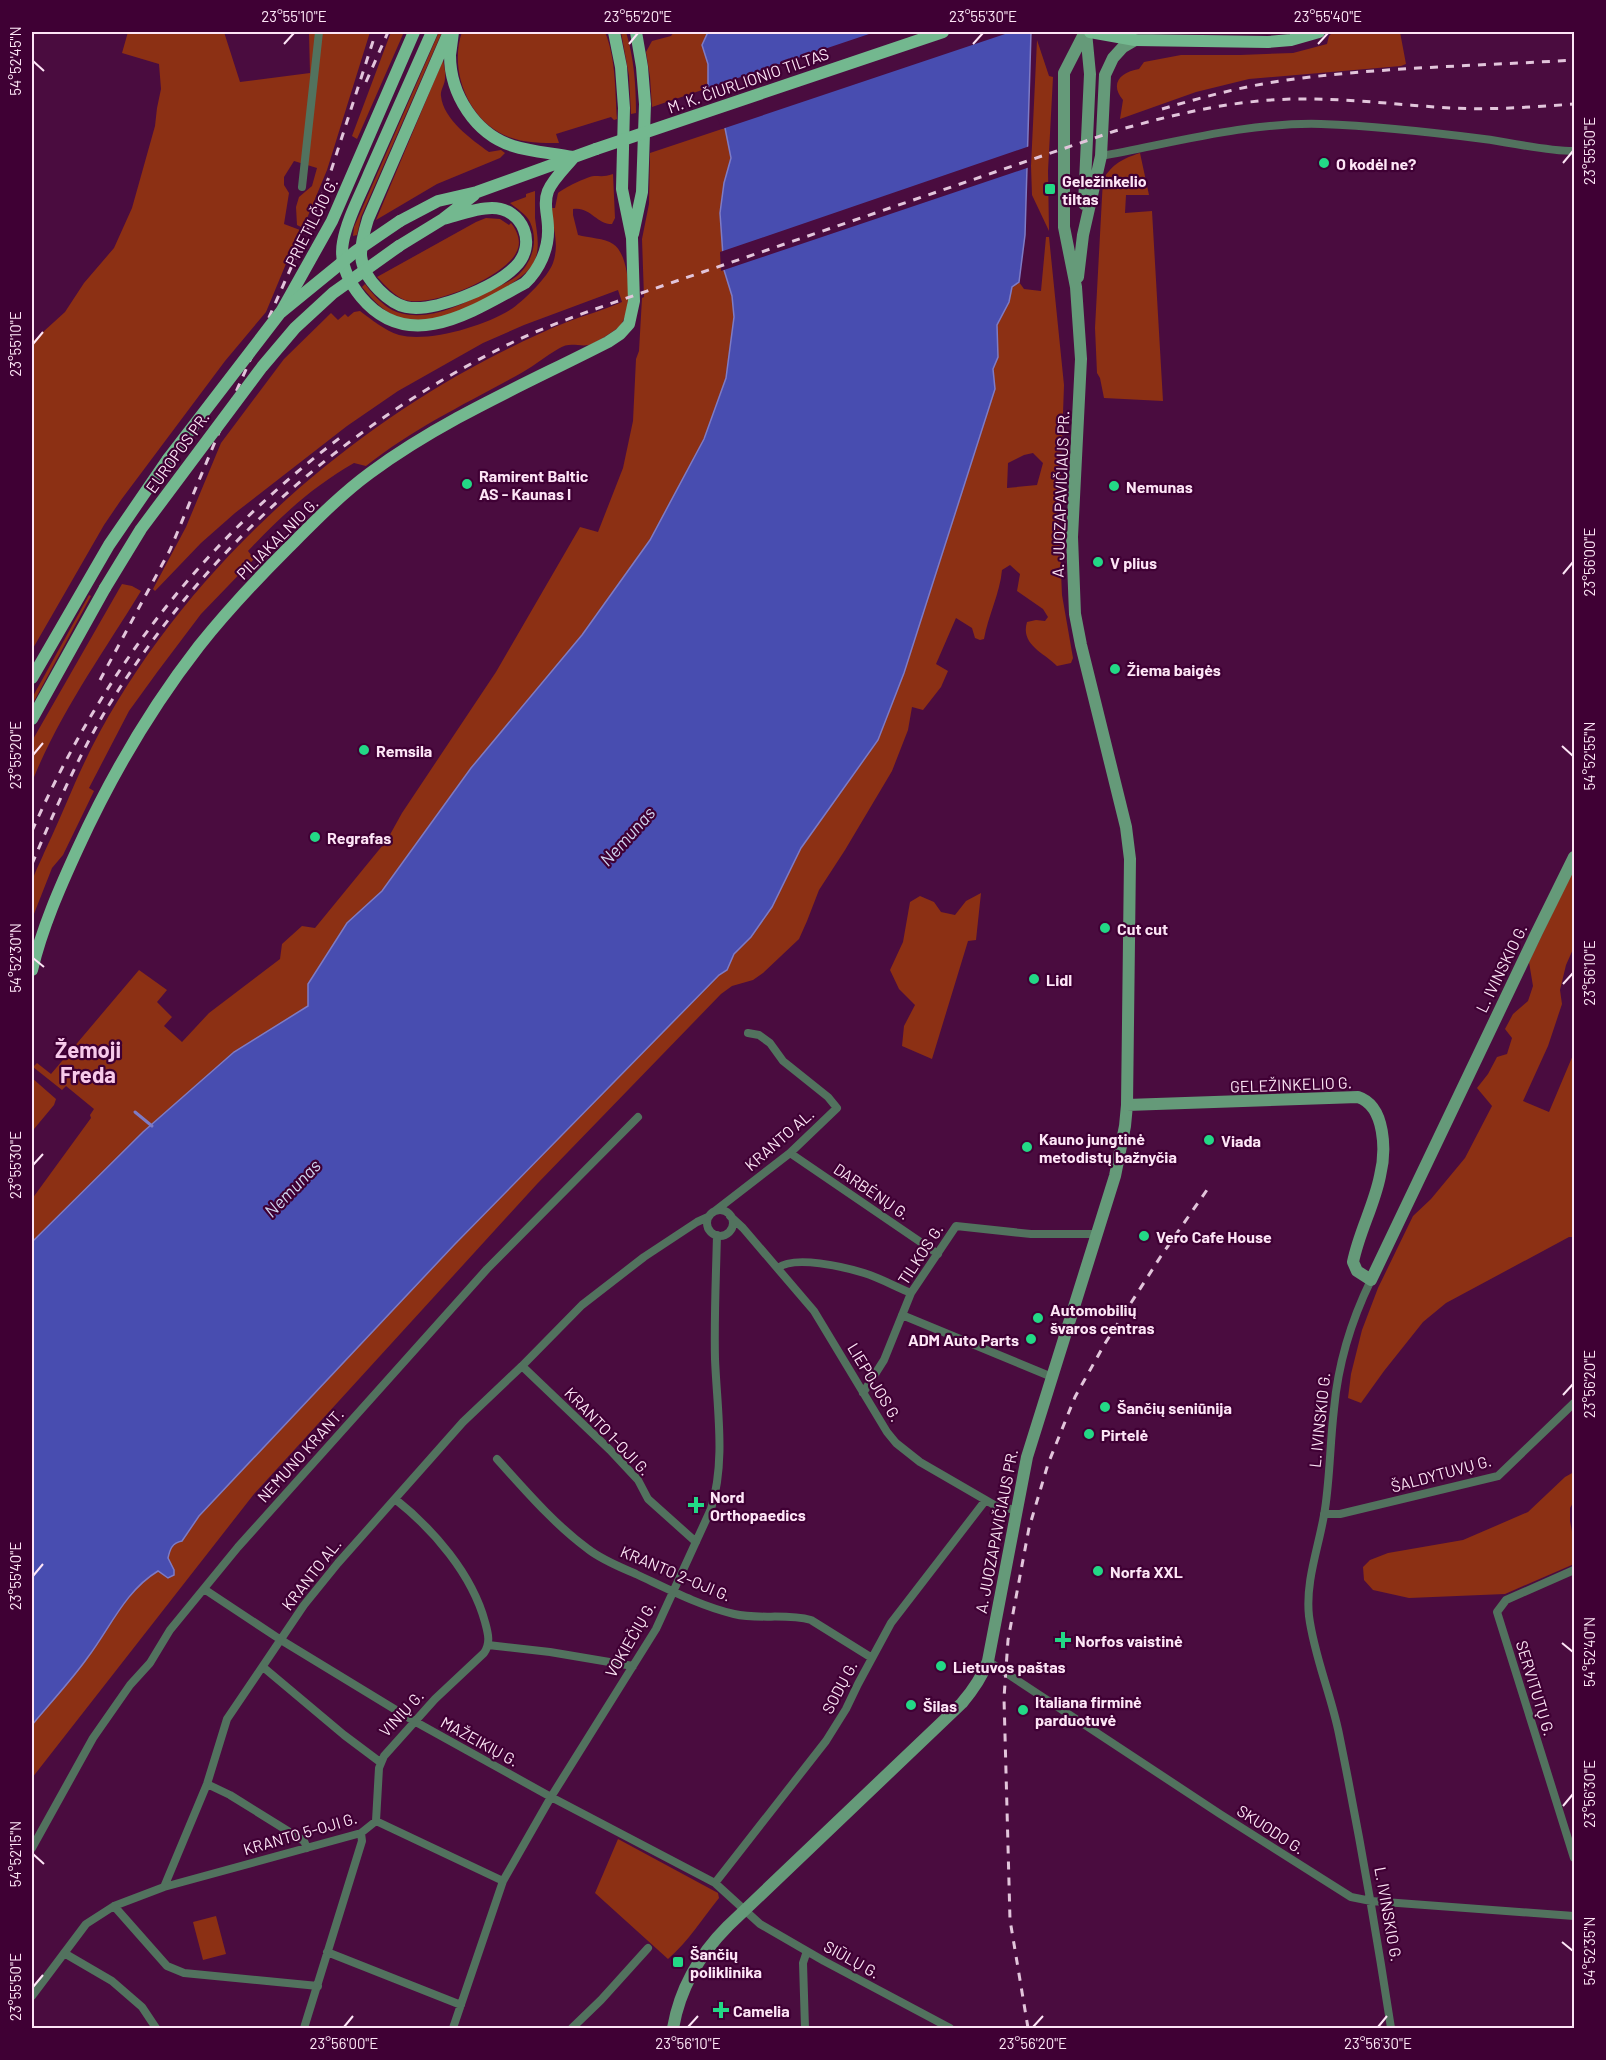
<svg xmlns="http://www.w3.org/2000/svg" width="1606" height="2060" viewBox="0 0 1606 2060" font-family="Barlow,sans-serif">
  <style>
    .green { fill: #8c3014; fill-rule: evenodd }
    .water { fill: #484db0; stroke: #7e7bc5; stroke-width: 1.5 }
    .pier { fill: #4a0c3f }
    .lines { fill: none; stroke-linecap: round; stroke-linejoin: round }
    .stream { stroke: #7e7bc5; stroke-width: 3 }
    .street { stroke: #52725e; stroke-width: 8 }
    .secondary { stroke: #659a79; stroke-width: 12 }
    .primary { stroke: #73b88f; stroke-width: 12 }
    .rail { stroke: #e2c5db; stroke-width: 3; stroke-dasharray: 8 8; stroke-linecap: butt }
    .primary-bridge { stroke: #73b88f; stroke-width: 12 }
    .ticks { fill: none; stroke: #fde5f6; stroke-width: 2 }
    .poi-dot { fill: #23d886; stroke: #3f0034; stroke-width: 2 }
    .labels { text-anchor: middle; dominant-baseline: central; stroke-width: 4.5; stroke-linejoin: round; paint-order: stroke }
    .street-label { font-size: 16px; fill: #fde5f6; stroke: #3f0034 }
    .poi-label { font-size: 16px; font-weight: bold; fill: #fde5f6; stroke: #3f0034; text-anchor: start }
    .water-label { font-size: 18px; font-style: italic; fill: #cfd5ef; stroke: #3f0034 }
    .district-label { font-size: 22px; font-weight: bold; fill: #f7caea; stroke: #3f0034 }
    .neatline { fill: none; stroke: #fde5f6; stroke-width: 2 }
    .ticks-label { font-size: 15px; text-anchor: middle; fill: #fde5f6 }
  </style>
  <rect width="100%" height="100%" fill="#4a0c3f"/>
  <!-- green -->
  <path class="green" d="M128,32H224L240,82L310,73L309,32H370L327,170L303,228L297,225L296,207L299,197L312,186L317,168L294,161L284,177V185L289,193L284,224L300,230L266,312L225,361L121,500L104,525L32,650V342L65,312L84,283L114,248L132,208L155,126L157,108L161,89L159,64L122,53Z
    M391,32H404L357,139L352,136Z
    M439,32H442L361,217L357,235L353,236L354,227Z
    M462,32H605C616,59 615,90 617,119L614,120L611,117L556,134L559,143C540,143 522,143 504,135C467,118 449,69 462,32Z
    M621,32H626C634,58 636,85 636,113L631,114L629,76Z
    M674,32H708L702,45L708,64V88L652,107L650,77L646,52L652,41L671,36Z
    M1333,32H1400L1406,64L1401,66L1249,79L1196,92L1120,119L1123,100C1109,83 1121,72 1139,69L1144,62L1181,55H1240L1293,53L1327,44L1329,36Z
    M1037,40L1049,76L1053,77L1048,171L1049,231L1032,195L1031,166Z
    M443,60C444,65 446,73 445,78C445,85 440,90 441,96C443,119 472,140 489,152L501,150L505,153L500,158L437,184L376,220Z
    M725,128L731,158L724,183L720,213L724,270L732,296L734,317L726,378L704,439L650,540L582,635L382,891L347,923L308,984V1006L234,1052L143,1132L32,1242V1199L91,1118L90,1115L94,1109L66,1086L62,1090L33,1067L37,1063L51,1074L139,970L167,990L157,1002L172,1017L164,1026L182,1042L209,1013L280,959L282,944L302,926L315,928L387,840L402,813L496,672L580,527L598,532L623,468L633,421L636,359L639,351L642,298L644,297L642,239L649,204L650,153Z
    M1140,153L1149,195H1126L1125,213L1152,211L1163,401L1104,398L1100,378L1097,373L1095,328L1103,179C1114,163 1122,159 1140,153Z
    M613,174L615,218L612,224C596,224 590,206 573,209V215L578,235C588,238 605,238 613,244C631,255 633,311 620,326C616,330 594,344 589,345C578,347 570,341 558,349C546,356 535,365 523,372C469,402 415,427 366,466L354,463C312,487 281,516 248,551L254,559L201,614L158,671L129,711L89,788L94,791L63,855L52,868L32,919C32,908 29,893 32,883C34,873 40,863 44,853C55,830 65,806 75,783C153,605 314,451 484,361C511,347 539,333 567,322C585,315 604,310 622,302L618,290L524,325L483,343L398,391L347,426L235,513L201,543L155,591L153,589L186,527L221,443L284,359L331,313L338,320L345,314L348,317L354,312L360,311C372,320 384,330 399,335C429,343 488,325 513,308C525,299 548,277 553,263C560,243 552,228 552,208H555L558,193C564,188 586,177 594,176C601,176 605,177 613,174Z
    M535,191C535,200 535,209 535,218C537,234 541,249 533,264C521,284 462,312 438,318C427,320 412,321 401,318C385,314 372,299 362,287L365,284C373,295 387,310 400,313C429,321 459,306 484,293C495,288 508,283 517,276C532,263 539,241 530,222C526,214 516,208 510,203L526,197V194Z
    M486,218L500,219L509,225L511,223C518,232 522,243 516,253C504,277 432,308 405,300C394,296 385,285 377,277L476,222Z
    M1046,237H1049L1064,385L1059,527L1062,595L1073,658L1071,663L1057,666C1045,653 1020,645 1027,622L1036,620L1045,621L1048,617L1043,609L1017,591L1020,574L1010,565L1002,570C1000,593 988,616 984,639L980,640L975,638L972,628L956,618L936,664L948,671L941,687L923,710L912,707L908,730L892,771L845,850L819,890L807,921L799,939L763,973L753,980L732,986L721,994L537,1184L254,1494L32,1778V1725L88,1657L126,1600L146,1579L158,1571L173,1572L174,1570L168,1558L170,1549L188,1533L199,1516L455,1244L719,975L727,970L734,954L751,937L772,907L801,848L878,740L904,673L995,389L993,369L998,357L997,325L1009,302L1012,286L1019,282L1024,289L1041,291ZM1033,453L1043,463L1037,485L1007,488L1008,463L1024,455Z
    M122,584L132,586L141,591C103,653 59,714 32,782V741Z
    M89,595L91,596L32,705V698Z
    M1574,868V947L1566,965L1560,990L1562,1004L1548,1046L1523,1101L1549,1112L1573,1055L1574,1056V1237H1569L1446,1303L1423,1322L1384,1371L1361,1403L1348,1398L1351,1374L1362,1330L1378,1288L1413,1216L1431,1199L1465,1158L1492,1106L1477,1088L1488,1074L1497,1057L1507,1054L1512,1038L1505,1029L1513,1014L1528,1001L1533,986L1529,962Z
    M981,893L976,940L968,941L932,1059L902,1046L904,1026L915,1005L899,989L890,970L903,942L910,902L920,896L934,902L941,912L955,915L966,901Z
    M32,1078L56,1099L54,1105L34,1129L32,1127Z
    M1574,1472V1501L1570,1508V1521L1574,1542V1564L1505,1594L1409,1598L1373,1590L1364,1580L1363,1567L1370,1560L1388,1553L1463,1540L1528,1512L1565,1477Z
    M618,1839L718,1893L719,1898C702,1919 688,1942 668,1959L595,1893Z
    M216,1916L226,1954L203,1960L193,1922Z"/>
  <!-- water -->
  <path class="water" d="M708,32H1031L1025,235L1019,282L1012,287L1009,302L997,325L998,357L993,369L995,389L904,673L878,740L801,848L772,907L751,937L734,954L727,970L719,975L455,1244L199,1516L182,1541C172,1543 170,1549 168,1558L174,1570V1575L168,1578L158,1571C125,1591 110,1628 88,1657C71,1681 50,1703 32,1725V1242L143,1132L234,1052L308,1006V984L347,923L382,891L471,768L582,635L650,540L704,439L726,378L734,317L732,296L724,270L720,213L724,183L731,158L725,128L708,88V64L702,45Z"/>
  <!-- pier -->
  <path class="pier" d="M875,32H1011L722,129L705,89Z
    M1030,146V167L721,271L720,252Z"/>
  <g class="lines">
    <!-- stream -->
    <path class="stream" d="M135,1112L152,1126"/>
    <!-- street -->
    <path class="street" d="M1101,156C1173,143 1247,122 1321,124C1375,126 1430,132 1484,139C1515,143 1544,151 1574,151
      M302,187L319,32
      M790,1153L938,1254
      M707 1223a13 13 0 1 1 26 0a13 13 0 1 1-26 0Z
      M715,1211L790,1153L837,1108L828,1097L783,1061L770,1043L759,1035L748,1033
      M730,1216L743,1228L814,1311L887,1432L896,1443L920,1462L996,1506L1015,1510
      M778,1268C794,1255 845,1267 864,1273C880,1278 896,1287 911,1293
      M1371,1280C1351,1321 1338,1364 1334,1409C1330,1443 1330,1476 1325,1509C1320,1544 1305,1580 1309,1616C1314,1656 1331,1694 1339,1734C1359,1832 1376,1930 1391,2028
      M902,1315L1052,1377
      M522,1366L610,1450L638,1480L648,1499L696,1542
      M863,1393L884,1360L911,1293L956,1226L1031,1234H1097
      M497,1459C525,1490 554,1524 588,1549C602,1560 620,1567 636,1574C668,1589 700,1606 734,1614C759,1620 786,1613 811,1620L872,1658
      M1324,1514H1340L1498,1476L1574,1403
      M1574,1570L1506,1600L1497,1612L1574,1858
      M204,1589L281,1640L414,1721L551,1797L715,1883L760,1924L824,1961L950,2028
      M488,1645L550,1652L633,1666
      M988,1661L1220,1814L1351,1897L1371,1901L1574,1916
      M263,1667L344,1735L380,1762
      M207,1784L230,1795L304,1841L307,1848
      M376,1821L379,1768L384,1756L435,1699L484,1653C491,1643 488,1633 485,1622C472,1574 433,1529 395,1499
      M32,1848L93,1738L130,1685L150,1663L170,1630L238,1547L487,1269L638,1117
      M715,1883L826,1741L846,1709L858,1684L891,1623L985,1501
      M164,1887L361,1833L376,1821L503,1881
      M114,1906L167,1966L184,1973L318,1986
      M327,1952L461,2005
      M64,1953L112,1981L142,2007L156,2028
      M32,1996L86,1924L114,1906L164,1887L207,1784L227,1719L304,1605L338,1563L463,1422L522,1366L582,1305L644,1257L697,1222L708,1217
      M304,2028L362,1841L361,1833
      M453,2028L503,1881L551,1797L656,1629L711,1509C726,1461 717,1409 715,1359C714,1318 716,1276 717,1235
      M572,2028L601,2000L648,1948
      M805,2028L803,1963L807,1951"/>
    <!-- secondary -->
    <path class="secondary" d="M1084,204L1090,74L1086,32
      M1078,277L1083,235L1101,156L1105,75L1113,58L1123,47L1135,40
      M1127,1105L1358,1097C1386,1106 1386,1152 1380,1176C1374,1206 1359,1232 1353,1262L1357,1271L1371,1280L1537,932L1574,857
      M673,2028C680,1988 699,1955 728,1926L962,1703C973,1690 982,1677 988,1661L1027,1457L1115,1176L1125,1126L1127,1105L1130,859L1126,827L1081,645L1075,614L1072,537L1081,359L1076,287L1064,227V73L1085,32"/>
    <!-- primary -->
    <path class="primary" d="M432,32C411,79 390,126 369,174C360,196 347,219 343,242C339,263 348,281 361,297C409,355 473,311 525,283C539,270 549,249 548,228C548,215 543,204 548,191C553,179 566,167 574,157
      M453,32C452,40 451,48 450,55C450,94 475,134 513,146C531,152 553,153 573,157
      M1090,32L1135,40L1268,42L1291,40L1319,32
      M443,219C458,215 476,208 492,208C523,208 538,245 515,267C495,287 434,313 406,307C396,305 386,297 379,290C355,266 359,248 368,219L449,32
      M400,221L438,201L477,192L596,149
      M633,234L642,192L645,104L642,67L636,32
      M399,246L443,219L474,195
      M281,312L332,221L414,32
      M32,678L109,545L168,459
      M32,719L105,588
      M32,970C42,928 60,887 78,848C111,776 150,709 199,646C226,612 256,580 287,549C313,523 340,495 370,473C443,419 528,383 608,342L620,334L629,324L634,301L632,238L622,189L624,108L621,67L614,32"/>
    <!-- rail -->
    <path class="rail" d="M366,82L388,32
      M1162,109C1203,97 1244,86 1287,80C1382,67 1479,66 1574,60
      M100,680L170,550L232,401L305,236L329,177L376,32
      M32,831C102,672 202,542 341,437
      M32,864C55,810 78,756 109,705C205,550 340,429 503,347C541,328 581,314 621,300L1115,131C1175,114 1233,100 1295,99C1347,98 1399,105 1451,108C1492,110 1533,107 1574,104
      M1028,2028L1010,1920L1004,1698L1008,1640L1029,1528L1048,1464L1075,1397L1104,1345L1161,1256L1209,1187"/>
    <!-- primary-bridge -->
    <path class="primary-bridge" d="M596,149L943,32
      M168,459L280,313L356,251L400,221
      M105,588L141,529L262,367L295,328L333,293L399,246"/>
  </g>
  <!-- ticks -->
  <path class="ticks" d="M284,44L294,33M629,44L638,33M973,44L983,33M1318,44L1328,33M33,61L44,71M1563,163L1573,151M33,344L43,332M1563,574L1573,562M1562,746L1573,756M33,755L43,743M33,958L44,967M1563,984L1573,973M33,1165L43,1154M1563,1395L1573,1384M33,1576L43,1564M1562,1643L1573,1652M1563,1806L1573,1794M33,1854L44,1864M1562,1942L1573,1951M33,1987L43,1975M344,2027L353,2016M688,2027L698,2016M1033,2027L1043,2016M1378,2027L1387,2016"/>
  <!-- markers -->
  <g class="poi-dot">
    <circle cx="1324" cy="163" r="6"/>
    <rect x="1044" y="183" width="12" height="12" rx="3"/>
    <circle cx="467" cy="484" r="6"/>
    <circle cx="1114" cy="486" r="6"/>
    <circle cx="1098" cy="562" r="6"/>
    <circle cx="1115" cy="669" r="6"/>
    <circle cx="364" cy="750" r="6"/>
    <circle cx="315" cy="837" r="6"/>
    <circle cx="1105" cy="928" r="6"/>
    <circle cx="1034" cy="979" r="6"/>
    <circle cx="1209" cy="1140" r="6"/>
    <circle cx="1027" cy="1147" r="6"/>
    <circle cx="1144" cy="1236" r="6"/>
    <circle cx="1038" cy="1318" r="6"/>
    <circle cx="1031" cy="1339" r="6"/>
    <circle cx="1105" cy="1407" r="6"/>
    <circle cx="1089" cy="1434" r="6"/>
    <path d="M693 1496h6v6h6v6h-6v6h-6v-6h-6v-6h6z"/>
    <circle cx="1098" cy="1571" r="6"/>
    <path d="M1060 1631h6v6h6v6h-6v6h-6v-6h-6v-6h6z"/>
    <circle cx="941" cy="1666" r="6"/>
    <circle cx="911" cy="1705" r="6"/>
    <circle cx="1023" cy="1710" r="6"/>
    <rect x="672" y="1956" width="12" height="12" rx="3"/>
    <path d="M718 2001h6v6h6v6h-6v6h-6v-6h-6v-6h6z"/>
  </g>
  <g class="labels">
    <!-- street labels -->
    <g class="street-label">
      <text transform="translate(748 80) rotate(-19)">M. K. ČIURLIONIO TILTAS</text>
      <text transform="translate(311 222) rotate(-63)">PRIETILČIO G.</text>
      <text transform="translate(177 452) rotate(-54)">EUROPOS PR.</text>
      <text transform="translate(1060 494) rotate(-88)">A. JUOZAPAVIČIAUS PR.</text>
      <text transform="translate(277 538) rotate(-45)">PILIAKALNIO G.</text>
      <text transform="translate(1501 968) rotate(-64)">L. IVINSKIO G.</text>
      <text transform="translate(1291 1084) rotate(-2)">GELEŽINKELIO G.</text>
      <text transform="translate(779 1139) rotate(-41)">KRANTO AL.</text>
      <text transform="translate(872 1191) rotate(34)">DARBĖNŲ G.</text>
      <text transform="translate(920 1254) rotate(-57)">TILKOS G.</text>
      <text transform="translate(875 1382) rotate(59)">LIEPOJOS G.</text>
      <text transform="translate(1319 1420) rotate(-84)">L. IVINSKIO G.</text>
      <text transform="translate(608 1431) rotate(46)">KRANTO 1-OJI G.</text>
      <text transform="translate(300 1455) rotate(-48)">NEMUNO KRANT.</text>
      <text transform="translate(1441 1473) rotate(-15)">ŠALDYTUVŲ G.</text>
      <text transform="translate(996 1531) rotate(-79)">A. JUOZAPAVIČIAUS PR.</text>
      <text transform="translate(676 1573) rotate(23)">KRANTO 2-OJI G.</text>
      <text transform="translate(311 1574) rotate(-52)">KRANTO AL.</text>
      <text transform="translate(630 1639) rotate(-60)">VOKIEČIŲ G.</text>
      <text transform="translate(839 1687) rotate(-62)">SODŲ G.</text>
      <text transform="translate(1536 1688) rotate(73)">SERVITUTŲ G.</text>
      <text transform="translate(401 1713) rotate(-47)">VINIŲ G.</text>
      <text transform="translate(480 1741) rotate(29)">MAŽEIKIŲ G.</text>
      <text transform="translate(1271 1829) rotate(33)">SKUODO G.</text>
      <text transform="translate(300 1833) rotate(-16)">KRANTO 5-OJI G.</text>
      <text transform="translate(1389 1914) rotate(80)">L. IVINSKIO G.</text>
      <text transform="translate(852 1959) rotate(29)">SIŪLŲ G.</text>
    </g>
    <!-- poi labels -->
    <g class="poi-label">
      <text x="1336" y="163">O kodėl ne?</text>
      <text x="1062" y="180">Geležinkelio<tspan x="1062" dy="18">tiltas</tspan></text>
      <text x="479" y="475">Ramirent Baltic<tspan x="479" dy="18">AS - Kaunas I</tspan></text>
      <text x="1126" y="486">Nemunas</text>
      <text x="1110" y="562">V plius</text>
      <text x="1127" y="669">Žiema baigės</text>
      <text x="376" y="750">Remsila</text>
      <text x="327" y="837">Regrafas</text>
      <text x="1117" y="928">Cut cut</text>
      <text x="1046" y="979">Lidl</text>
      <text x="1039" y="1138">Kauno jungtinė<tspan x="1039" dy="18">metodistų bažnyčia</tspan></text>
      <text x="1221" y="1140">Viada</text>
      <text x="1156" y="1236">Vero Cafe House</text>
      <text x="1050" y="1309">Automobilių<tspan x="1050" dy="18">švaros centras</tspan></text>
      <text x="1019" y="1339" text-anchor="end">ADM Auto Parts</text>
      <text x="1117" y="1407">Šančių seniūnija</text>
      <text x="1101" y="1434">Pirtelė</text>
      <text x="710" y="1496">Nord<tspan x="710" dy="18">Orthopaedics</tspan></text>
      <text x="1110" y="1571">Norfa XXL</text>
      <text x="1075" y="1640">Norfos vaistinė</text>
      <text x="953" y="1666">Lietuvos paštas</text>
      <text x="1035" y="1701">Italiana firminė<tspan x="1035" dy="18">parduotuvė</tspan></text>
      <text x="923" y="1705">Šilas</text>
      <text x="690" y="1953">Šančių<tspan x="690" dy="18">poliklinika</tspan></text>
      <text x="733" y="2010">Camelia</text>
    </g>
    <!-- water labels -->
    <g class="water-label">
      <text transform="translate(627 836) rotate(-48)">Nemunas</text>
      <text transform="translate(292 1188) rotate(-46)">Nemunas</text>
    </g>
    <!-- district labels -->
    <g class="district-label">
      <text x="88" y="1049">Žemoji<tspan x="88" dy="25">Freda</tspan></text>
    </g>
  </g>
  <!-- border -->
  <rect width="1606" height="2060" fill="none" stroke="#3f0034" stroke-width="66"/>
  <rect x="33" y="33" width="1540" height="1994" class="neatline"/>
  <g class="ticks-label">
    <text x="294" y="22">23°55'10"E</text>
    <text x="638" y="22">23°55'20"E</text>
    <text x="983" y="22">23°55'30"E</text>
    <text x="1328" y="22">23°55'40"E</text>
    <text transform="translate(16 61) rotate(-90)" y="5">54°52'45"N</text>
    <text transform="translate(1590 151) rotate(-90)" y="5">23°55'50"E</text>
    <text transform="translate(16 344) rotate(-90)" y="5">23°55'10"E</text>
    <text transform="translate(1590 562) rotate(-90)" y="5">23°56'00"E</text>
    <text transform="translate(16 755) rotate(-90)" y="5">23°55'20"E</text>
    <text transform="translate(1590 756) rotate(-90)" y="5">54°52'55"N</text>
    <text transform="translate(16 958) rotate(-90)" y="5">54°52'30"N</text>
    <text transform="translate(1590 973) rotate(-90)" y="5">23°56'10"E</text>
    <text transform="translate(16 1165) rotate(-90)" y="5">23°55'30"E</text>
    <text transform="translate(1590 1384) rotate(-90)" y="5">23°56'20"E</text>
    <text transform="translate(16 1576) rotate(-90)" y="5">23°55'40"E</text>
    <text transform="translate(1590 1652) rotate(-90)" y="5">54°52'40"N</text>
    <text transform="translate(1590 1794) rotate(-90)" y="5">23°56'30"E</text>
    <text transform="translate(16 1854) rotate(-90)" y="5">54°52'15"N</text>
    <text transform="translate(1590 1951) rotate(-90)" y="5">54°52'35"N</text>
    <text transform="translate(16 1987) rotate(-90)" y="5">23°55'50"E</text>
    <text x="344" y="2049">23°56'00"E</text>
    <text x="688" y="2049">23°56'10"E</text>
    <text x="1033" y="2049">23°56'20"E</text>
    <text x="1378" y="2049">23°56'30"E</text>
  </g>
</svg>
